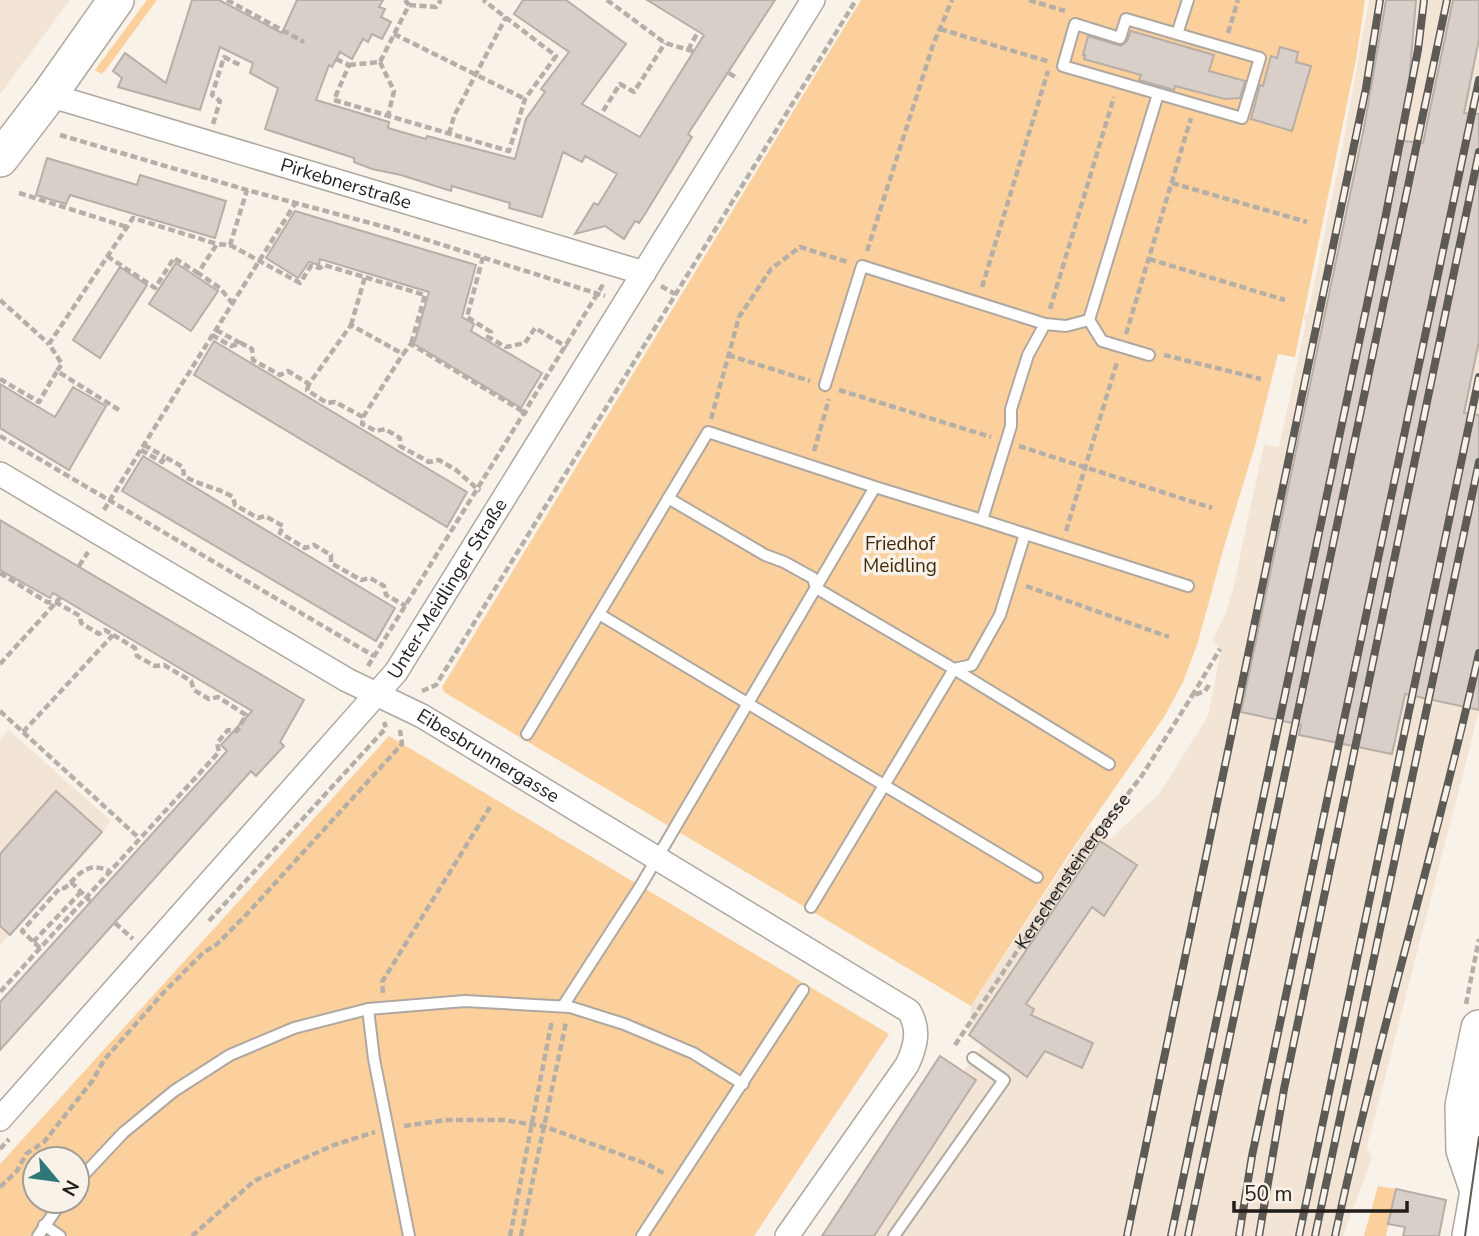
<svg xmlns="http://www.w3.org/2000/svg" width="1479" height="1236" viewBox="0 0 1479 1236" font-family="'Nunito Sans',sans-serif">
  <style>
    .built { fill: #f2e5d6 }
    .green { fill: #fbd09c; fill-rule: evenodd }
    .building { fill: #d8d0c8; stroke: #b7afa7; stroke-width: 2 }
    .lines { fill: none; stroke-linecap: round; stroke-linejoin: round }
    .service-casing { stroke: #afa8a0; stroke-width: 14 }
    .minor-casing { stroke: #afa8a0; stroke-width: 26 }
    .primary-casing { stroke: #afa8a0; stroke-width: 38 }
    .path { stroke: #b5afa7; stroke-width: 4.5; stroke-dasharray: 7 3.5; stroke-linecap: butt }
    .service { stroke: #fff; stroke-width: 10 }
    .minor { stroke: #fff; stroke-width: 23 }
    .primary { stroke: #fff; stroke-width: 35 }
    .tram { stroke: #5e5a55; stroke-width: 2 }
    .rail-casing { stroke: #5e5a55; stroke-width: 8 }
    .rail { stroke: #f9f2e8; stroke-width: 5; stroke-dasharray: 16; stroke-linecap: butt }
    .labels { text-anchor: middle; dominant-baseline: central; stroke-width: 7; stroke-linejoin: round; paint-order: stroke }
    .street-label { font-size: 19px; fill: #201d1a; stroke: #f9f2e8 }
    .park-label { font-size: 19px; fill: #402a0c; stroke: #f9f2e8 }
  </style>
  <rect width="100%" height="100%" fill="#f9f2e8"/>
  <!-- built -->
  <path class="built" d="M0,0H70L0,94Z
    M1369,0H1479V711L1367,1147L1372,1158L1343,1236H822L940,1056L963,1072L983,1045L969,1035L971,1006L1089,827L1110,839L1159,794L1208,716L1220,655L1218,646L1212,641L1225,615L1233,589L1264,444L1279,447L1306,322L1304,320L1305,314H1308L1343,144Z
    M9,730L111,821L74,866L0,945V740Z"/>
  <!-- green -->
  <path class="green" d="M147,0H157L105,71L101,74L95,70Z
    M861,0H1365L1356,60L1295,357L1278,354L1256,442L1224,547L1197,645L1183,682L1164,717L1069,854L971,1006L444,692L442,687Z
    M389,736L889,1034L754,1236H0V1164ZM35,1159H77V1201H35Z
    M1378,1186L1396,1189L1386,1236H1364Z"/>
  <!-- building -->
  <path class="building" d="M192,0H219L282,33L297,0H383L379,7L385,9L381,17L391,22L382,39L372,34L368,42L363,39L352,59L340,52L332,67L329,65L316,100L389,122L388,128L426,139L427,136L515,159L526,119L545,92L541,89L569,52L514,14L523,0H566L626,44L582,104L640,137L704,35L647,0H775L688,134L692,137L645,214L639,223L635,221L624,239L605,226L575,234L594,203L598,205L617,174L585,156L582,162L563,152L542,217L509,208L510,203L452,186L451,191L401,175L372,169L354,162V158L265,129L278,88L250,73L253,63L220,47L200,110L118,87L122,78L113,71L125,53L166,83Z
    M1386,0H1416L1404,141L1423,143L1453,0H1479V39L1464,113L1479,114V341L1464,413L1479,415V710L1405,694L1392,754L1299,735L1301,725L1241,712L1364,128Z
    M1131,31L1214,55L1209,71L1245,81L1240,98L1225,99L1175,86L1174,90L1139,80L1141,75L1084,59L1085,55H1083L1088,36L1121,46L1127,41Z
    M1280,47L1298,52L1296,62L1311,66L1292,131L1251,119L1260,85L1263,86L1271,56L1277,58Z
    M47,158L137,185L140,175L226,201L215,238L70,195L66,204L36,195Z
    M295,211L476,265L462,317L474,324L471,331L542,373L521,408L414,344L429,292L320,259L319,265L309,262L298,278L266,258Z
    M176,263L218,291L191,331L149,304Z
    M120,267L147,285L100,358L73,340Z
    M214,341L467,492L447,527L194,375Z
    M0,384L55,417L73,387L106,406L69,470L0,428Z
    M143,456L395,608L376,641L122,491Z
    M0,520L304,700L280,742L284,746L256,776L251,771L0,1050V1002L227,751L221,745L252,711L53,593L50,598L0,570Z
    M56,791L102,832L10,935L0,926V854Z
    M1100,841L1137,865L1104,916L1092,907L1026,1004L1034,1009L1031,1015L1093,1043L1082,1068L1045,1051L1027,1077L969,1035Z
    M940,1056L976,1080L874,1236H822Z
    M1396,1189L1446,1200L1439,1236H1403L1405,1227L1388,1224Z"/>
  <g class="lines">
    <!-- service casing -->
    <g class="service-casing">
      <path id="service" d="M1126,19L1260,58L1242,118L1063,66L1075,24L1120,38Z
        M1177,34L1188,0
        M1089,320L1102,341L1149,355
        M825,385L862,266L1045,324
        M668,498L765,555L784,562L813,578L816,588L954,669L1109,764
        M982,520L1188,586
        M599,614L1037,877
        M527,734L708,432L875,487
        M811,907L954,669L972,665L1000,615L1025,534
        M563,1006L640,887L875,487L982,520L1011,426V409L1028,355L1045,324L1066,326L1089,320L1158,94
        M368,1009L374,1059L409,1236
        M77,1182L123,1133L174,1091L230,1055L294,1028L368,1009L465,1001L570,1007L624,1024L693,1053L743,1084
        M44,1225L60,1236
        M38,1236L62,1201
        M642,1236L803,990
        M894,1236L1004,1080L973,1058"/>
    </g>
    <!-- minor casing -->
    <g class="minor-casing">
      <g id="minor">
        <path id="s2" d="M49,95L644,273"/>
        <path id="s3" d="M0,474L347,680L422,716L909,1011C920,1029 916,1046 907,1065L787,1236"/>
        <path id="s4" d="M0,1119L396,672L813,0"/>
      </g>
    </g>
    <!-- primary casing -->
    <g class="primary-casing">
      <path id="primary" d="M0,159L49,95L116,0
        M1470,1236L1478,1191L1464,1150L1463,1106L1479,1028"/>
    </g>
    <!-- path -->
    <g class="path">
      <path d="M227,0L304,42"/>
      <path d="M607,0L665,43L696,52"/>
      <path d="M1029,0L1065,11"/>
      <path d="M409,5L436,7L441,0"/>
      <path d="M940,29L1050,62"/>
      <path d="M1228,33L1238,0"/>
      <path d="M394,34L525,99"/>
      <path d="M688,50L698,32"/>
      <path d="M336,59L349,65L334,100L509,151L525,99L556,56L483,0"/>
      <path d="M380,62L394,91L388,116"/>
      <path d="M349,65L380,62L409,5L405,0"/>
      <path d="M729,73L738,79"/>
      <path d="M603,111L620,84L634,92L665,43"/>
      <path d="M213,124L220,101L212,95L224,57L242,66"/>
      <path d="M449,134L454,116L506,17"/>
      <path d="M60,135L247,190L389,228L605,296"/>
      <path d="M1172,183L1307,222"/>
      <path d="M19,193L127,227"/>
      <path d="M230,245L300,283L311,266L320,268L324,265L425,295L411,344"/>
      <path d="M867,251L933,45L952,0"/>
      <path d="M107,256L155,288L174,258L198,273"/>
      <path d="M483,257L467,317L491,332L488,337L506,347L525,343L535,328L567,347"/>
      <path d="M1149,259L1285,300"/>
      <path d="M661,286L675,294"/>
      <path d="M982,287L1048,71"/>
      <path d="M0,300L49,344"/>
      <path d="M233,304L220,288L198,273L217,244L230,245L247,190"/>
      <path d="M1050,309L1114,97"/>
      <path d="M351,325L365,277"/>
      <path d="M216,330L240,343"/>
      <path d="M1126,334L1191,118"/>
      <path d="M212,335L231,346L241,343L252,349L253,360L280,375L288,371L309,384L351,325L403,354L411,344L527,414"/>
      <path d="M728,355L810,381"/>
      <path d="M1164,355L1261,379"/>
      <path d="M0,379L39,402L57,371"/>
      <path d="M309,384L307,390L327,403L335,402L363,417L362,424L376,431L385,429L400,438V446L429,462L439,460L456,470L480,491"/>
      <path d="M839,390L991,437"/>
      <path d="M119,410L57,371L62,364L49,344L133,218L217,244"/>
      <path d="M363,417L403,354"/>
      <path d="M711,419L739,317L771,269L800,247L848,262"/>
      <path d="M0,436L374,656"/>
      <path d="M144,445L165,457"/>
      <path d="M1019,446L1212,508"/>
      <path d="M141,450L162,462L165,457L183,467L184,476C201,486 216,487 233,497L235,505L258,518L265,516L283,526L280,533L305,548L314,545L331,555V563L361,580L370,578L384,586L386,595L406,606"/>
      <path d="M814,451L829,399"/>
      <path d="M104,510C167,406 232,305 296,202"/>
      <path d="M1066,531L1117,362"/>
      <path d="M79,566L88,552"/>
      <path d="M0,573L47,602L57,603L80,616L81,623L99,634L105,630L135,648L137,656L155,666L164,665L191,681L194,690L209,699L218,697L246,715L237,731L228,730L217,743L219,752L0,992"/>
      <path d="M1026,586L1169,637"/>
      <path d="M0,664L60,598"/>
      <path d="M368,666L604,283"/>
      <path d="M1209,685L1205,691L1192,696L1220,649"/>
      <path d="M422,691L436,685L856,0"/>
      <path d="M0,711L139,838"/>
      <path d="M23,732L113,635"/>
      <path d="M71,882L90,901"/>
      <path d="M209,921L386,728L384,722"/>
      <path d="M115,923L133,939"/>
      <path d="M33,942L81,892"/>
      <path d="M40,948L22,931L60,888H65C79,874 88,861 109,871"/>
      <path d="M383,993L382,982L490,807"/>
      <path d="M1466,1004L1479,939"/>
      <path id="s1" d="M955,1045L1084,850L1141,777L1192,696"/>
      <path d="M404,1126L445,1120H503L543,1126L647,1164L665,1174"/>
      <path d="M0,1149L9,1139"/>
      <path d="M0,1187L17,1171L26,1154L44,1142L93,1080L104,1060L164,992L204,952L216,945L246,915L402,744L400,730"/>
      <path d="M192,1236L254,1181L334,1145L375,1132"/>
      <path d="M510,1236L552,1020"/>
      <path d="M521,1236L566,1022"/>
    </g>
    <!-- service -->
    <use href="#service" class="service"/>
    <!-- minor -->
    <use href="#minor" class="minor"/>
    <!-- primary -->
    <use href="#primary" class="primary"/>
    <!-- tram -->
    <path class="tram" d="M1465,1236L1479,1137"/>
    <!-- rail casing -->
    <g class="rail-casing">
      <path id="rail" d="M1127,1236L1366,88L1380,0
        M1171,1236L1385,219L1418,50L1424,0
        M1188,1236L1447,0
        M1239,1236L1252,1156L1479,80
        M1259,1236L1284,1089L1479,152
        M1299,1236L1479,377
        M1315,1236L1479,462
        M1335,1236C1377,1040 1436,848 1479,653"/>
    </g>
    <!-- rail -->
    <use href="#rail" class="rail"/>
  </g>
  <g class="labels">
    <!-- street labels -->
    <g class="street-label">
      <text stroke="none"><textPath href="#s2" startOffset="310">Pirkebnerstraße</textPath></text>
      <text stroke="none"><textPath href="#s4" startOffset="695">Unter-Meidlinger Straße</textPath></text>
      <text stroke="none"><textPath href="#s3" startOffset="564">Eibesbrunnergasse</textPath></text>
      <text stroke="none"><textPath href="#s1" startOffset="210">Kerschensteinergasse</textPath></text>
    </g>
    <!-- park labels -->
    <g class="park-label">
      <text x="900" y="544">Friedhof<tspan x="900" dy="22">Meidling</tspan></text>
    </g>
  </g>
  <!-- north arrow -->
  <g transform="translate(56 1180) rotate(119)"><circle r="33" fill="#f9f2e8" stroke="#a29d96" stroke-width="2"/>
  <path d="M0-5L12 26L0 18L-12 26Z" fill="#2e7878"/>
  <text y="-10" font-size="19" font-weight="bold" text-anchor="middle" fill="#201d1a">N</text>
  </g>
  <!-- scale -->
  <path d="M1234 1201v10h173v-10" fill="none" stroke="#201d1a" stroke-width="3.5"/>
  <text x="1244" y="1201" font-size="21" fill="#201d1a" stroke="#f9f2e8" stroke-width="5" paint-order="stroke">50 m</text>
</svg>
